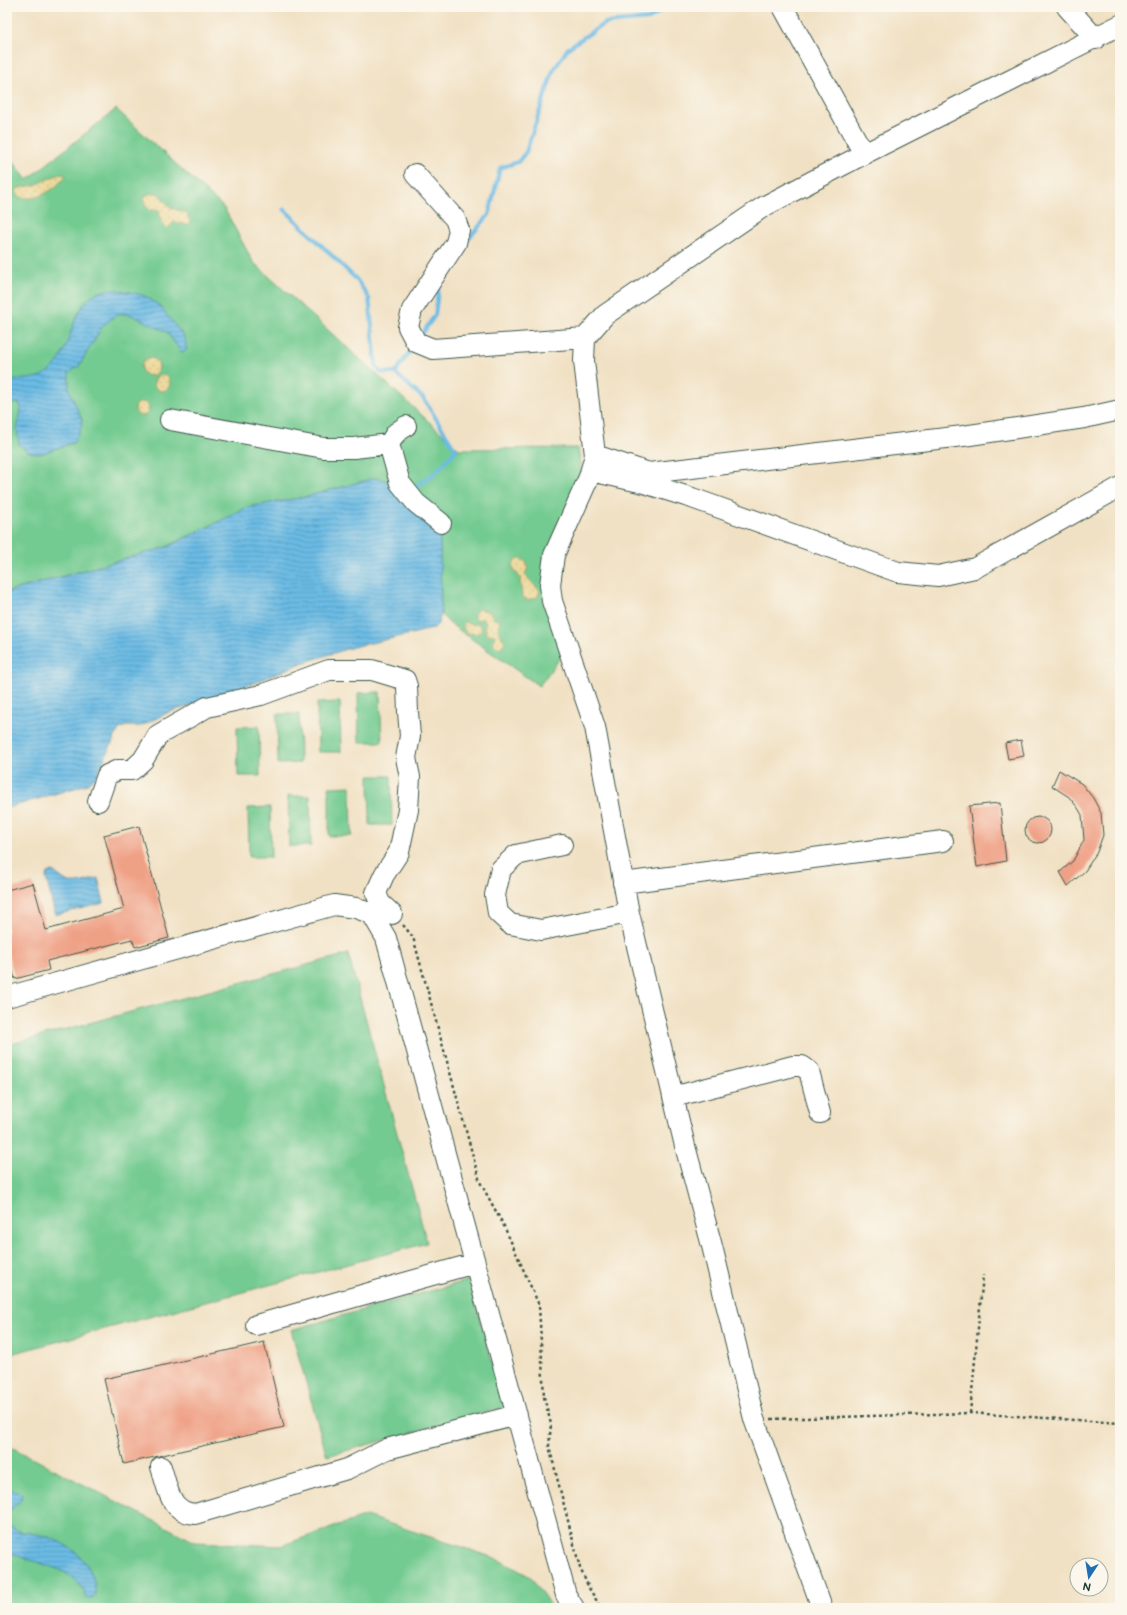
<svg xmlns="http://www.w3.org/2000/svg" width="1127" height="1615" viewBox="0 0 1127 1615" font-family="'Balsamiq Sans',sans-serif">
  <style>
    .grass { fill: #73cb91; stroke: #498462 }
    .sand { fill: url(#sand-dots); stroke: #868c69 }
    .water { fill: url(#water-rules); stroke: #447c8c }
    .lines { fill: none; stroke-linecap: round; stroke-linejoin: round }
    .stream { stroke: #6abbe5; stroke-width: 4 }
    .building { fill: #efa186 }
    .minor-casing { stroke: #3e564a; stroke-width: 22 }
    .path { stroke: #3e564a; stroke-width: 2.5; stroke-dasharray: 3 3; stroke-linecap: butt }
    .minor { stroke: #fff; stroke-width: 20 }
  </style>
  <defs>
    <pattern id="sand-dots" width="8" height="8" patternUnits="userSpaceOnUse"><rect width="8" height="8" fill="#eeda9e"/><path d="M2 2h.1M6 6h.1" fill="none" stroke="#ccbc89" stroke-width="1.8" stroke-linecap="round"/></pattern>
    <pattern id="water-rules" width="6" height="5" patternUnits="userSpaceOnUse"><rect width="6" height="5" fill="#6abbe5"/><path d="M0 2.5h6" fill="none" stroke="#5799ba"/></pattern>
  </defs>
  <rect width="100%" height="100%" fill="#fbf7ec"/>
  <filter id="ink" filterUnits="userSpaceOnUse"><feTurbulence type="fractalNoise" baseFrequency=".025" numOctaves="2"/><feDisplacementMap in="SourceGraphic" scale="8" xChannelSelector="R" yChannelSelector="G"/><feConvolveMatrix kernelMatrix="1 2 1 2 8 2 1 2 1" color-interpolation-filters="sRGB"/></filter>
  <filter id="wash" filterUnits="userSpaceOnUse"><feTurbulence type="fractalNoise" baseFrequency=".012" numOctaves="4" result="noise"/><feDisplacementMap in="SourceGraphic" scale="16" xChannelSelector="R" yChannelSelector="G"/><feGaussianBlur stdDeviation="0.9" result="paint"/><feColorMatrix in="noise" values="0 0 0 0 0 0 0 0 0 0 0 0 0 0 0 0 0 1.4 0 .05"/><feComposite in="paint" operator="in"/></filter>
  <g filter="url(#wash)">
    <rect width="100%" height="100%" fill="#f1e1c4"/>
    <!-- grass -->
    <path class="grass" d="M116,109L224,208L253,262L459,449L578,448L583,485L553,559L563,654L539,686L449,623L441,614L440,540L390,481L375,478L305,497L248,507L167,547L7,592V153L27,180Z
      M380,692L382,742H359L358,693Z
      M340,702L341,752H318L317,703Z
      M277,714H299L300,763L278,764Z
      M259,726L260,776H238L237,727Z
      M369,776H391L392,825H370Z
      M351,786L352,836H329V787Z
      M288,796H310L311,846H289Z
      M270,807L271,857H249L248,808Z
      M348,954L427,1243L7,1355V1045Z
      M469,1280L505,1407L327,1456L291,1330Z
      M7,1445L195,1542L280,1546L366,1516L495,1558L531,1577L552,1608H7Z"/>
    <!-- sand -->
    <path class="sand" d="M62,174L66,175C57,189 33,205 17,195L16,190C21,186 28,187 35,185C44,182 51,176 62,174Z
      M158,193L171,208L187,213L190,222L187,225L174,222L167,229L161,222L159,210H150L144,204V197L149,194Z
      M141 367a9 9 0 1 1 18 0a9 9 0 1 1-18 0Z
      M154 383a8 8 0 1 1 16 0a8 8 0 1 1-16 0Z
      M135 409a7 7 0 1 1 14 0a7 7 0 1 1-14 0Z
      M516,559H522L526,562L528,567L525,575L540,591L538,597L527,600L522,597L520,578L512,567Z
      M480,609L490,612L494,619L500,620L498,630L505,642L500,648L495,646L493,642L495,635L486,634L485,621L482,619L476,620L474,618L475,611Z
      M464,621L469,624H480L482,631L476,634L467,633L463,628Z"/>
    <!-- water -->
    <path class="water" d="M110,289L130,292L145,296L160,306L185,338L187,350L181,352L167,332L129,314H117L102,327L79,366L69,373V389L82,420L80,432L73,443L40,454L29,452L19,445L17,429L21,411L20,404L14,403L7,407V381C17,379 31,380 41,376C74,361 65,316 93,295C97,292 105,291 110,289Z
      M375,478L390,481L436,525L440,540L441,614L438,624L433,629L353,647L302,663L219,697L169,712L141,726H126L119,729L95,778L88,784L7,808V592L167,547L248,507L305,497Z
      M53,871C73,888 74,884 98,878L104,903L55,915L46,877L49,872Z
      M7,1488L19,1492L22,1495L21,1500L7,1513Z
      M7,1523C18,1534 21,1531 35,1534C66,1539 99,1563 95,1597L90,1599L86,1598C78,1565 32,1565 7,1551Z"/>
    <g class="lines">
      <!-- stream -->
      <path class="stream" d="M284,209L357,280L369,298L376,365L380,372L395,373
        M463,245L489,215L500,168L518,162L526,152L553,71L568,48L605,23L649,19L666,7
        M420,337L435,315L439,284
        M412,489L436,472L456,450L423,398L395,373L414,346"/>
    </g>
    <g id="blocks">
      <!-- building -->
      <path class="building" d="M1021,740L1024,756L1008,759L1005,743Z
        M1059,770L1082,784L1093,798L1101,813L1103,835L1097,852L1085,871L1068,886L1060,872L1073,861L1084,840L1082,815L1078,808L1069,797L1052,786Z
        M1000,803L1006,861L977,867L969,806Z
        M1025 830a13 13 0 1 1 26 0a13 13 0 1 1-26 0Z
        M139,826L169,938L135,947L132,939L47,961L49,970L15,979L7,951V890L33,883L46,930L124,909L104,835Z
        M264,1342L284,1427L124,1464L104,1379Z"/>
    </g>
  </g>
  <g filter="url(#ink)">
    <use href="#blocks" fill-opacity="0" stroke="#3e564a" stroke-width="1"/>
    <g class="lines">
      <!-- minor casing -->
      <g class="minor-casing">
        <path id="minor" d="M783,7L864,154
          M1067,7L1096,39
          M415,174L455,219L459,230L456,243L412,310L408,327L416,342L433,349L585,338
          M170,420L324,448H354L389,444
          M406,426L396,433L389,444L400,483L416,503L441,523
          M595,455L649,473L963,436L1084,418L1120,410
          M591,471L644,483L692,498L898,572L938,576L975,568L1120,487
          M98,801L107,775L118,770H132L143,760L158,735L207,707L261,695L329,670H372L405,680L407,686L408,712L410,736L406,758L410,777L408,810L399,852L384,875L376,893L380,903L392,914
          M562,845L516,855L501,869L495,895L498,913L510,924L541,930L629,913
          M623,883L943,841
          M7,997L334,905L356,908L372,914L386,938L566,1595L574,1608
          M673,1097L793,1066H802L809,1071L820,1113
          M256,1325L475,1263
          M161,1467C168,1488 169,1512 195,1514L347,1469L387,1449L517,1415
          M822,1608L754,1419L712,1246L685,1146L629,913L595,727L552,601L550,585L554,555L589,477L595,455L584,361L585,338L605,315L763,207L864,154L1120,25"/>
      </g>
      <!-- path -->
      <path class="path" d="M403,925L413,937L480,1182L504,1226L539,1305L544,1397L551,1424L549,1446L580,1568L589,1588L601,1608
        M970,1413L983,1275
        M771,1419L970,1413L1120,1423"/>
      <!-- minor -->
      <use href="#minor" class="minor"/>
    </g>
  </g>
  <!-- margin -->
  <rect width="1127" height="1615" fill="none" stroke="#fbf7ec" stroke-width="24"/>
  <!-- north arrow -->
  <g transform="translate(1089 1577) rotate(192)"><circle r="19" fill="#fbf7ec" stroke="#a3ada2"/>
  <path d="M0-3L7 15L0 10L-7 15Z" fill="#1f6fb2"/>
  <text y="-6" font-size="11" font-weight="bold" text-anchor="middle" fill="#1f3d34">N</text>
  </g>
</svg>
